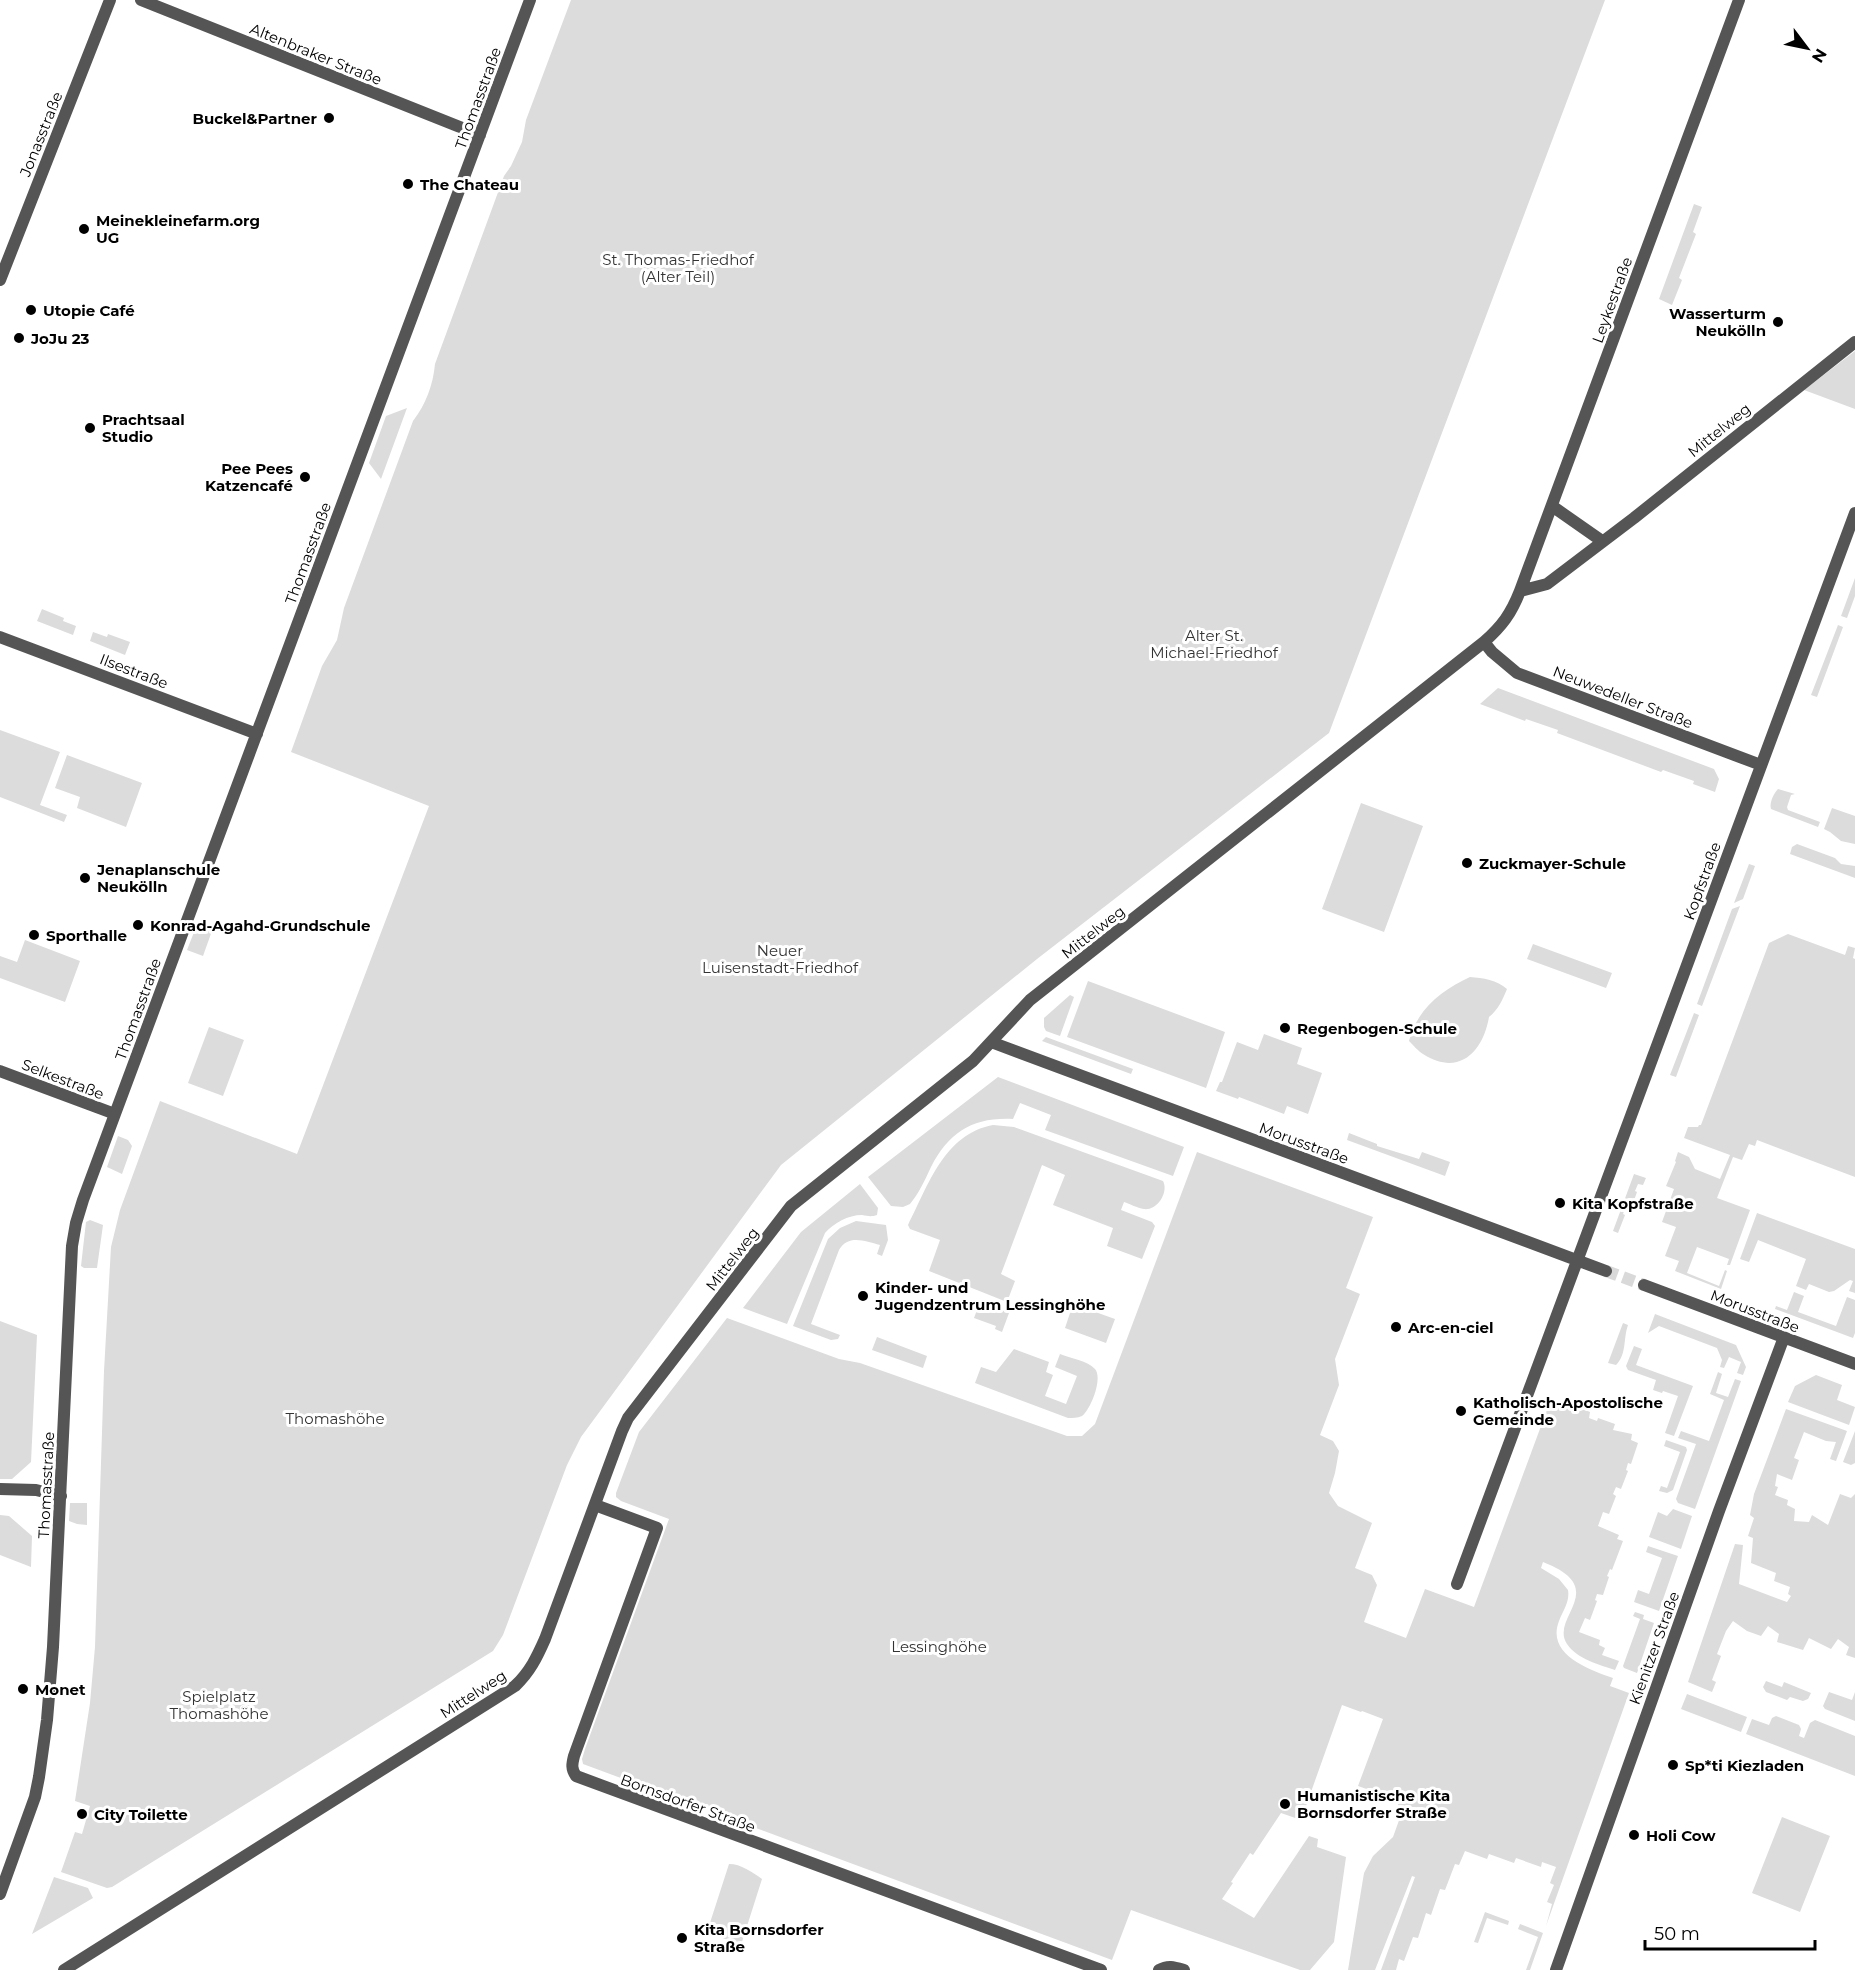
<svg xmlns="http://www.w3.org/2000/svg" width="1855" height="1970" viewBox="0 0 1855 1970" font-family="Montserrat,sans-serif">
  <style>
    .green { fill: #dcdcdc }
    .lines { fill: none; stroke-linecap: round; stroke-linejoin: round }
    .street-tunnel { stroke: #d9d9d9; stroke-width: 12; stroke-dasharray: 12 6; stroke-linecap: butt }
    .street { stroke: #555; stroke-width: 12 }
    .poi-dot { fill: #000; stroke: #fff; stroke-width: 2 }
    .labels { text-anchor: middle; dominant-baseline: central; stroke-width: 6; stroke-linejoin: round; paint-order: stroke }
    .street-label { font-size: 15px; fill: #000; stroke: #fff }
    .poi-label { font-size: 15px; font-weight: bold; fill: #000; stroke: #fff; text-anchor: start }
    .park-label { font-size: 15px; fill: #333; stroke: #fff }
  </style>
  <rect width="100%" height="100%" fill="#fff"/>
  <!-- green -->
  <path class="green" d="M571,0H1605L1329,733L1037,959L781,1165L581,1437L567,1465L503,1635L493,1651L112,1887L107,1888L61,1872L75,1832L82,1834L90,1806L75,1801L90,1703L95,1647L104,1371L111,1247L120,1210L160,1101L297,1154L429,806L291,752L322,666L337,640L344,608L413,421C426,404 433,385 435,364L504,176L511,166L522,142L526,120Z
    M1694,204L1702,207L1693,232L1696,234L1679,278L1682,280L1672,305L1659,299Z
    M1855,351V409L1804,390Z
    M407,408L381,479L369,463L386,416Z
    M1855,578V596L1847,618L1841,616Z
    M42,609L64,618L63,621L76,626L73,635L37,621Z
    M1838,625L1843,627L1817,697L1811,695Z
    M93,632L107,637L108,634L130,642L125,655L90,641Z
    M1498,688L1714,769L1719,779L1715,792L1693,784L1694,781L1663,770L1661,772L1557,733L1558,730L1526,719L1525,721L1480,704Z
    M0,730L60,752L40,805L67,815L64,822L0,797Z
    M67,755L142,783L126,827L77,808L80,797L55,788Z
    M1778,789L1795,794L1791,795L1787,807L1788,810L1820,822L1818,827L1771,809C1769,803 1774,793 1778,789Z
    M1361,803L1423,826L1384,932L1322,909Z
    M1832,808L1855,816V844L1841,841L1830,832L1824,829Z
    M1797,844L1835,858L1841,864L1855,866V878L1790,854L1792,847Z
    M1749,864L1755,866L1743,899L1734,903Z
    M1740,906L1702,1006L1697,1004L1732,909Z
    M198,922L213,928L203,956L187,950Z
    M1788,934L1845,955L1848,946L1855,948L1853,958L1855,959V1177L1757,1140L1755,1146L1749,1144L1742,1160L1733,1157L1717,1198L1750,1210L1730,1265H1727L1729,1259L1697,1247L1687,1273L1719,1286L1725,1270L1727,1271L1721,1289L1675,1271L1679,1261L1665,1256L1676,1227L1662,1222L1674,1189L1666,1186L1676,1162L1675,1161L1678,1152L1689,1157L1695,1169L1720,1179L1730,1155L1684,1138L1688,1127H1698L1699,1125H1701L1769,943Z
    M25,940L80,961L65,1002L0,978V956L17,962Z
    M1533,944L1612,973L1606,988L1527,959Z
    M1470,977C1483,978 1497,980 1507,989C1503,999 1498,1010 1489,1017C1483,1052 1459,1077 1423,1054C1418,1051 1413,1045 1409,1041C1417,1009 1442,990 1470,977Z
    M1088,981L1225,1032L1206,1088L1067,1037Z
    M1070,995L1074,997L1060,1036L1046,1031L1044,1027V1018Z
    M1694,1013L1699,1015L1676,1077L1670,1075Z
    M209,1027L244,1040L223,1096L188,1083Z
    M1264,1034L1302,1048L1297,1064L1322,1073L1308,1114L1287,1106L1284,1114L1239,1097L1238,1099L1216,1091L1220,1082H1222L1237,1042L1258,1050Z
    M1046,1037L1133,1069L1131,1074L1042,1041Z
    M998,1077L1184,1147L1173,1176L1045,1130L1051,1115L1020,1103L1013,1119C973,1117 949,1132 931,1167C925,1180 919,1193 910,1204L903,1207L891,1206L868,1177Z
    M993,1125L1014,1127L1163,1181C1169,1192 1157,1211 1144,1209C1137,1208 1130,1204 1124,1202L1121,1210L1152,1222L1155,1226L1142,1259L1107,1246L1113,1228L1053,1205L1065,1175L1042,1165L1001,1274L1015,1281L1007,1302L929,1271L940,1240L910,1229L908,1225C928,1186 944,1134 993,1125Z
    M1349,1133L1377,1144V1146L1419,1159L1422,1152L1450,1162L1445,1176L1347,1140Z
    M118,1136L128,1140L132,1146L122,1174L107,1167Z
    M1197,1152L1373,1217L1346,1288L1360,1294L1335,1359L1339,1385L1320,1435L1333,1441L1339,1451L1335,1473L1329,1493L1338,1506L1372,1523L1355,1568L1372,1575L1377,1585L1364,1622L1406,1638L1425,1589L1474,1607L1551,1399L1571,1408L1572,1405L1590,1412L1589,1418L1597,1421L1598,1418L1615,1424L1613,1430L1632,1434L1631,1440L1638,1443L1631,1464L1628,1463L1626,1470L1628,1471L1621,1489L1616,1487L1613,1494L1616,1496L1609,1514L1603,1512L1598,1526L1619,1535L1617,1539L1623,1541L1612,1570L1610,1569L1607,1576L1609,1577L1603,1595L1597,1594L1595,1600L1597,1601L1590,1620L1585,1618L1579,1632L1600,1640L1599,1645L1605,1648L1602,1655L1619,1661L1615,1670C1600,1665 1577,1659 1567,1644C1549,1617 1612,1589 1543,1562L1541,1568L1559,1579L1568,1590C1570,1602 1563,1610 1559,1621C1546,1654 1588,1669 1613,1678L1610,1686L1629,1693L1546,1926L1552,1904L1547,1902L1554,1885L1550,1883L1556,1867L1542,1862L1541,1867L1516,1858L1514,1863L1489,1854L1487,1859L1465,1851L1459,1865L1455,1864L1445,1890L1440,1889L1431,1915L1426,1913L1418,1938L1413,1937L1404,1961L1399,1959L1396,1970H1381L1415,1877L1412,1876L1375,1970H1348L1364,1873L1373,1856L1393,1837L1402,1812L1395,1799L1358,1786L1383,1719L1362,1711L1361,1712L1342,1705L1301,1820L1281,1813L1253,1855L1250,1853L1231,1882L1233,1883L1222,1899L1254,1918L1309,1836L1318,1839L1317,1847L1346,1857L1334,1942L1310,1970H1300L1131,1910L1112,1960L583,1764L582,1759L585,1749L669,1519L621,1501L616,1497V1493L639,1432L727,1318L839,1359L860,1363L1067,1436H1082L1095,1424Z
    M1634,1174L1646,1178L1643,1185L1638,1184L1635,1191L1637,1192L1631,1209L1625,1208L1623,1214L1625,1215L1618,1233L1613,1231Z
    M860,1184L878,1208L877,1215C871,1217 868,1216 862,1215C848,1215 834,1223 825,1233L787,1324L743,1308L801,1232Z
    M1757,1213L1855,1249V1293L1849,1291L1853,1281L1850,1280L1834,1291L1829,1292L1809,1284L1806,1290L1796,1286L1806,1259L1758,1240L1749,1262L1740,1259Z
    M90,1220L103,1225L97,1268H84L81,1266L86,1222Z
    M856,1221L886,1225L888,1240L882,1256L877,1254L880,1245C865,1241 848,1234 839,1250L811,1324L840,1335L838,1339L831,1340L793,1326L828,1239L840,1228Z
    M1794,1292L1804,1296L1798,1312L1836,1326L1847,1297L1855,1300V1333L1853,1338L1775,1309L1776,1306L1787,1310Z
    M980,1302L1009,1313L1002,1332L995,1329L996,1326L974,1318Z
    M1073,1304L1115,1319L1106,1343L1065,1328Z
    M1655,1314L1736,1345L1746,1367L1743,1375L1737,1373L1741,1362L1729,1357L1724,1368L1720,1367L1722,1360L1717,1348L1659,1326L1648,1333Z
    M0,1321L37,1335L31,1462L12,1479H0Z
    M1623,1323L1628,1325C1623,1339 1627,1354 1616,1365L1608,1363Z
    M877,1337L927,1356L923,1368L872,1350Z
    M1634,1346L1642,1349L1636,1365L1693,1386L1674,1436L1665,1433L1678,1396L1663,1391L1662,1393L1653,1390L1656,1380L1628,1370L1626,1366Z
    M1014,1349L1049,1362L1046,1372L1053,1375L1045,1396L1066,1404L1077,1376L1055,1367L1060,1354C1070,1358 1088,1361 1095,1369C1103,1378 1091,1409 1082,1416C1077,1418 1073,1418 1068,1418L975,1383L981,1367L996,1372Z
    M1718,1372L1722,1374L1716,1393L1728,1397L1735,1379L1741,1381L1695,1509L1678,1503L1676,1499L1696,1444L1678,1438L1681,1431L1709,1441L1724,1400L1710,1394Z
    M1816,1375L1842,1385L1837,1400L1855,1407L1849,1425L1788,1402L1795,1386Z
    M1786,1409L1847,1431L1836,1461L1830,1459L1836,1442L1826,1441L1804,1432L1794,1458L1799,1460L1792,1480L1777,1474L1775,1486L1778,1487L1775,1495L1788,1500L1787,1505L1795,1509L1794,1521L1809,1522L1812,1515L1828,1525L1840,1494L1851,1498L1855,1494V1658L1846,1655L1849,1647L1838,1639L1831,1649L1809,1638L1803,1650L1777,1642L1779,1634L1768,1626L1761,1636L1747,1631L1733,1621L1726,1631L1717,1654L1721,1656L1712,1680L1716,1682L1712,1692L1688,1682L1735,1544L1743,1545L1739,1584L1787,1602L1791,1596L1788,1594L1790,1587L1774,1581L1776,1573L1751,1563L1753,1538L1748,1536L1754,1518L1750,1515L1754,1494Z
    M1855,1431V1463L1851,1465L1843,1462Z
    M1666,1440L1686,1447L1687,1450L1673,1490L1667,1493L1659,1491L1661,1486L1667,1488L1680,1452L1664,1446Z
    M70,1503H87V1525L77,1524L69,1521Z
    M1673,1509L1692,1516L1681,1549L1649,1537L1658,1512L1667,1516Z
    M0,1515L9,1516L32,1536L31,1567L0,1555Z
    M1648,1546L1678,1556L1659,1611L1634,1602L1638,1590L1649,1594L1662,1558L1646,1552Z
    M1635,1612L1644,1615L1643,1619L1654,1623L1637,1673L1624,1668L1623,1666L1640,1619L1633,1616Z
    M1766,1681L1782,1687L1784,1682L1811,1693L1808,1699L1803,1701L1790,1697L1787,1700L1766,1692L1763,1687Z
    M1829,1692L1852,1700L1855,1692V1721L1825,1709L1823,1706Z
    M1687,1694L1747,1717L1741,1732L1681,1709Z
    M1776,1716L1799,1725L1801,1729L1799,1736L1804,1738L1810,1723L1815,1720L1855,1736V1776L1746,1734L1752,1719L1769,1725L1772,1718Z
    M1782,1817L1830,1836L1800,1912L1752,1893Z
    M729,1864C741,1864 752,1872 762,1879L741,1945L707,1932Z
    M54,1877L88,1888L93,1898L32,1934Z
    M1485,1912L1509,1921L1508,1925L1487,1918L1478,1943L1474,1942Z
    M1520,1924L1543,1933L1530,1970H1526L1538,1937L1518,1929Z"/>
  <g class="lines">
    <!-- street-tunnel -->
    <path class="street-tunnel" d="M1606,1271L1644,1285"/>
    <!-- street -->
    <path class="street" d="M141,0L480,135
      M0,280L110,0
      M1552,506L1602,541
      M1520,591L1547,584L1634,518L1855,342
      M0,637L257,734
      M1484,642L1492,652L1517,673L1761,765
      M991,1042L1606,1271
      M0,1071L115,1114
      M1644,1285L1855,1364
      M0,1489L36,1490L61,1496
      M595,1505L657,1528L574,1756C572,1764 571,1769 576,1776L1101,1970
      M1457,1584L1855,513
      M0,1894L35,1797L39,1777L47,1720L53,1647L72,1246L76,1223L83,1200L115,1114L530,0
      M64,1970L515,1686C530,1672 537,1657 545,1639L622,1431L628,1418L791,1206L973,1061L1030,1000L1484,642C1502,626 1511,614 1520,591L1739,0
      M1159,1970C1168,1965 1174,1967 1184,1970
      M1556,1970L1719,1511L1784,1337"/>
  </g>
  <!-- markers -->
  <g class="poi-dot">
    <circle cx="329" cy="118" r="6"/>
    <circle cx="408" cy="184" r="6"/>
    <circle cx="84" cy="229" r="6"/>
    <circle cx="31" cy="310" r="6"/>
    <circle cx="1778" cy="322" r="6"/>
    <circle cx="19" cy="338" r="6"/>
    <circle cx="90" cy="428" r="6"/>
    <circle cx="305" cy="477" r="6"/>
    <circle cx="1467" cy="863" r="6"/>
    <circle cx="85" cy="878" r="6"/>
    <circle cx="138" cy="925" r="6"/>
    <circle cx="34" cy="935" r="6"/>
    <circle cx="1285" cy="1028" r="6"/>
    <circle cx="1560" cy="1203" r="6"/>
    <circle cx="863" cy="1296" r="6"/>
    <circle cx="1396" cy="1327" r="6"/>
    <circle cx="1461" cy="1411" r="6"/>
    <circle cx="23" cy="1689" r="6"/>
    <circle cx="1673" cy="1765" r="6"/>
    <circle cx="1285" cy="1804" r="6"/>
    <circle cx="82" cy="1814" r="6"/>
    <circle cx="1634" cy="1835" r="6"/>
    <circle cx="682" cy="1938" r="6"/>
  </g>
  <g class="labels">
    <!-- street labels -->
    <g class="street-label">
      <text transform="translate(316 54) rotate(22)">Altenbraker Straße</text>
      <text transform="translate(478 98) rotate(-70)">Thomasstraße</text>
      <text transform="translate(41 134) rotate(-68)">Jonasstraße</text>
      <text transform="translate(1612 300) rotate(-70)">Leykestraße</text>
      <text transform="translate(1719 430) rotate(-39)">Mittelweg</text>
      <text transform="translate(308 553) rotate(-70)">Thomasstraße</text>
      <text transform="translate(134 671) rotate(21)">Ilsestraße</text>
      <text transform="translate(1623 697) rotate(21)">Neuwedeller Straße</text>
      <text transform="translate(1702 881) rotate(-70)">Kopfstraße</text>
      <text transform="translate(1093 932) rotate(-38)">Mittelweg</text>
      <text transform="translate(138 1009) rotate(-70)">Thomasstraße</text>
      <text transform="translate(63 1079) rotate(21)">Selkestraße</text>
      <text transform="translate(1304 1143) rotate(20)">Morusstraße</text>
      <text transform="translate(732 1259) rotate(-52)">Mittelweg</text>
      <text transform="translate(1755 1311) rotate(21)">Morusstraße</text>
      <text transform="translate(46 1485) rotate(-87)">Thomasstraße</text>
      <text transform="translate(1654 1648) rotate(-70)">Kienitzer Straße</text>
      <text transform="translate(473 1694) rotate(-33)">Mittelweg</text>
      <text transform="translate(688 1803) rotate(20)">Bornsdorfer Straße</text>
    </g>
    <!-- poi labels -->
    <g class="poi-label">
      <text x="317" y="118" text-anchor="end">Buckel&amp;Partner</text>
      <text x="420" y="184">The Chateau</text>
      <text x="96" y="220">Meinekleinefarm.org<tspan x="96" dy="17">UG</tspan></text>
      <text x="43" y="310">Utopie Café</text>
      <text x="1766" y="313" text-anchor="end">Wasserturm<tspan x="1766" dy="17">Neukölln</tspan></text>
      <text x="31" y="338">JoJu 23</text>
      <text x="102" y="419">Prachtsaal<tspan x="102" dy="17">Studio</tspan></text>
      <text x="293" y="468" text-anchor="end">Pee Pees<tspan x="293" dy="17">Katzencafé</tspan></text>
      <text x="1479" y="863">Zuckmayer-Schule</text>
      <text x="97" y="869">Jenaplanschule<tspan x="97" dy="17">Neukölln</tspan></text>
      <text x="150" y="925">Konrad-Agahd-Grundschule</text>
      <text x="46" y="935">Sporthalle</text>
      <text x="1297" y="1028">Regenbogen-Schule</text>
      <text x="1572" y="1203">Kita Kopfstraße</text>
      <text x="875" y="1287">Kinder- und<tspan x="875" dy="17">Jugendzentrum Lessinghöhe</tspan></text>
      <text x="1408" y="1327">Arc-en-ciel</text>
      <text x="1473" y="1402">Katholisch-Apostolische<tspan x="1473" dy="17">Gemeinde</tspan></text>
      <text x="35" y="1689">Monet</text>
      <text x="1685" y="1765">Sp*ti Kiezladen</text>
      <text x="1297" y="1795">Humanistische Kita<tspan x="1297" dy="17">Bornsdorfer Straße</tspan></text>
      <text x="94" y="1814">City Toilette</text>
      <text x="1646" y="1835">Holi Cow</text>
      <text x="694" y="1929">Kita Bornsdorfer<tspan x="694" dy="17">Straße</tspan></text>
    </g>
    <!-- park labels -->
    <g class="park-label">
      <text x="678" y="259">St. Thomas-Friedhof<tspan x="678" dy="17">(Alter Teil)</tspan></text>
      <text x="1214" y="635">Alter St.<tspan x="1214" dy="17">Michael-Friedhof</tspan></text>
      <text x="780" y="950">Neuer<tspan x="780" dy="17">Luisenstadt-Friedhof</tspan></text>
      <text x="335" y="1418">Thomashöhe</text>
      <text x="939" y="1646">Lessinghöhe</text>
      <text x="219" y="1696">Spielplatz<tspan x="219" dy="17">Thomashöhe</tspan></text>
    </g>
  </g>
  <!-- north arrow -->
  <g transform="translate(1807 48) rotate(122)" stroke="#ffffff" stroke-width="4.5" paint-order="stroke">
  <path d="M0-4.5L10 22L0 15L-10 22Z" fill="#000000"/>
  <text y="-9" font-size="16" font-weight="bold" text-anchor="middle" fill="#000000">N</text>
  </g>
  <!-- scale -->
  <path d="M1645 1940v9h170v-9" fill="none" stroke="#000000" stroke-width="3"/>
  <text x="1654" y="1940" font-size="18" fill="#000000" stroke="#ffffff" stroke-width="4.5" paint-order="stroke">50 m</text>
</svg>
